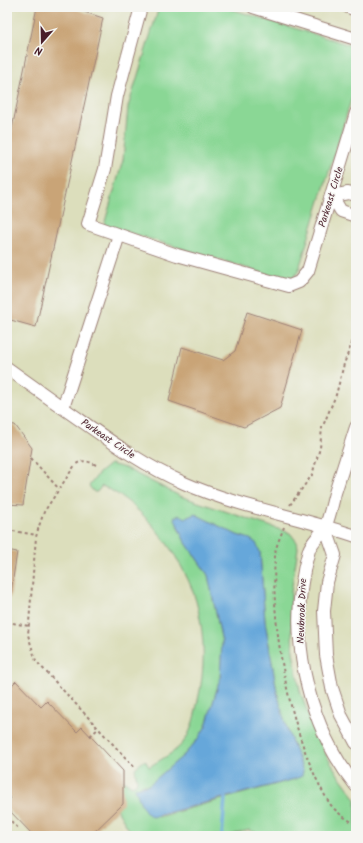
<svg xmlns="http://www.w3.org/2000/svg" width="363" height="843" viewBox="0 0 363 843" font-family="Kalam,sans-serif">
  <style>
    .built { fill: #dcdebc }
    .green { fill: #8ad795; stroke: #6a7b60; fill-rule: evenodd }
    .water { fill: #66a7da; stroke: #586382 }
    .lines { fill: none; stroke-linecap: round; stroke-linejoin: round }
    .stream { stroke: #66a7da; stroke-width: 3.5 }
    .building { fill: #c9a477 }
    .minor-casing { stroke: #9c8077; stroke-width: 14 }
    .path { stroke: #9c8077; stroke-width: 2; stroke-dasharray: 3 3; stroke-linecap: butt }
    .minor { stroke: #fff; stroke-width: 12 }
    .labels { text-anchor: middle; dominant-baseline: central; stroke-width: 3; stroke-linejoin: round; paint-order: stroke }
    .street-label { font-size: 10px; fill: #4a1f2b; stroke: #f6f6f2 }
  </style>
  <rect width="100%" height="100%" fill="#f6f6f2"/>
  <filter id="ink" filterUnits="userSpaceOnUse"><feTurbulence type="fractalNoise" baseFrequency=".025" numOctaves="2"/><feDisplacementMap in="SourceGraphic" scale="8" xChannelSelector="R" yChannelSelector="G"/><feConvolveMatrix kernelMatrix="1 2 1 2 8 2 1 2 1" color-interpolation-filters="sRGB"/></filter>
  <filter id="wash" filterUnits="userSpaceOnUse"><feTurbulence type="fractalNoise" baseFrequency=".012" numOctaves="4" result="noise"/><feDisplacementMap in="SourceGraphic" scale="16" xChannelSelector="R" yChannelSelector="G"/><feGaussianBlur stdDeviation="0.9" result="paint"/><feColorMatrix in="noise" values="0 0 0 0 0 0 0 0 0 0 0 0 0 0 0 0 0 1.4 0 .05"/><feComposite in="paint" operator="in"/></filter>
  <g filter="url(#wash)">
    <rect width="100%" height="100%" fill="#eee1c3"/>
    <!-- built -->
    <path class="built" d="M7,7H356V836H7Z"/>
    <!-- green -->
    <path class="green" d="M159,7H224L347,44L356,51V84L298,272L293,278L283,279L104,225L123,160L128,107Z
      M110,464L125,468L180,496L290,533L297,542L298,548L291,593V613L293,652L300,691L311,722L326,755L337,773L356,799V836H264L249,830L228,836H136L128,828L117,810L123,780L132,786L137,783L135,768L145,760L149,767C161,759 177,752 185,740C193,728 195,713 198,700C205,670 205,639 198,609C189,565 144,503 102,486L97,492H94L89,486L99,473ZM195,514L237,535L250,539L260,552L265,621L277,692L286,726L303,771L295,779L158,817L141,785H149L185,754L198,739L206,726L220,679L222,642L208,575L184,540L177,525L186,518Z"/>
    <!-- water -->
    <path class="water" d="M195,514L237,535L250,539L256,543L260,552L265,621L277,692L286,726L303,771L302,776L295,779L152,817C142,811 139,799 135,788L149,785L185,754L198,739L206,726L220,679L222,642L208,575L184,540L174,517L180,515L186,518Z"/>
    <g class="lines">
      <!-- stream -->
      <path class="stream" d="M222,836L225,798"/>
    </g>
    <g id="blocks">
      <!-- building -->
      <path class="building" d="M37,7H69L103,18L36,327L7,319V153Z
        M247,312L302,330L280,408L244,427L169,401L182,347L223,360L235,351Z
        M7,424L15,425L32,448L23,505L7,504Z
        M7,550L17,552L10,598H7Z
        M16,681L41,707L47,701L77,732L82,727L123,771V804L90,836H34L7,808V803L11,798L7,794V690Z"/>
    </g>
  </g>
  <g filter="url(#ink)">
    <use href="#blocks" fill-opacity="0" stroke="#9c8077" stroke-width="1"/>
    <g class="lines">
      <!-- minor casing -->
      <g class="minor-casing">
        <path id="minor" d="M141,7L117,96L105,169L88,224L177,255L289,286L299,282L308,271L356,113
          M253,7L356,39
          M348,7L356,10
          M356,195L348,193L332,196L341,211L356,216
          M119,235L63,408C102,435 140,464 184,483C238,507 300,517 356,536
          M7,368L63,408
          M356,427C349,449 342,471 335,493C332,504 330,515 326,525C322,534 312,541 309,550C286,629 305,722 356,786
          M325,526L335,555L327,582L324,611L326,655L332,688L341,715L356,743"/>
      </g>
      <!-- path -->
      <path class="path" d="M31,458L59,489
        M96,465C88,461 82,459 75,465L44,512L39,526L36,537L28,635L36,661L135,768
        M290,505L312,475L320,448L322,428L336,395L344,364L356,331
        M284,527C281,536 275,547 275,556C270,628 291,742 330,804C336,812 347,820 356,824
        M7,530L37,535
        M7,622L29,626
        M90,736L98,729
        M7,817L19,829"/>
      <!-- minor -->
      <use href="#minor" class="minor"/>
    </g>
  </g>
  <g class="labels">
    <!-- street labels -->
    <g class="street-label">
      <text transform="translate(331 197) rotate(-73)">Parkeast Circle</text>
      <text transform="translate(108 439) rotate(34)">Parkeast Circle</text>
      <text transform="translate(302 611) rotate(-88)">Newbrook Drive</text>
    </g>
  </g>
  <!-- margin -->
  <rect width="363" height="843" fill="none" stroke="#f6f6f2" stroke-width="24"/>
  <!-- north arrow -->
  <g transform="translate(42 42) rotate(200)" stroke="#f6f6f2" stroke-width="3" paint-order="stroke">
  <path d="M0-3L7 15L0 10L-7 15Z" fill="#4a1f2b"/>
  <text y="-6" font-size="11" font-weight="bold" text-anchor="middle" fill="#4a1f2b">N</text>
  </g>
</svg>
